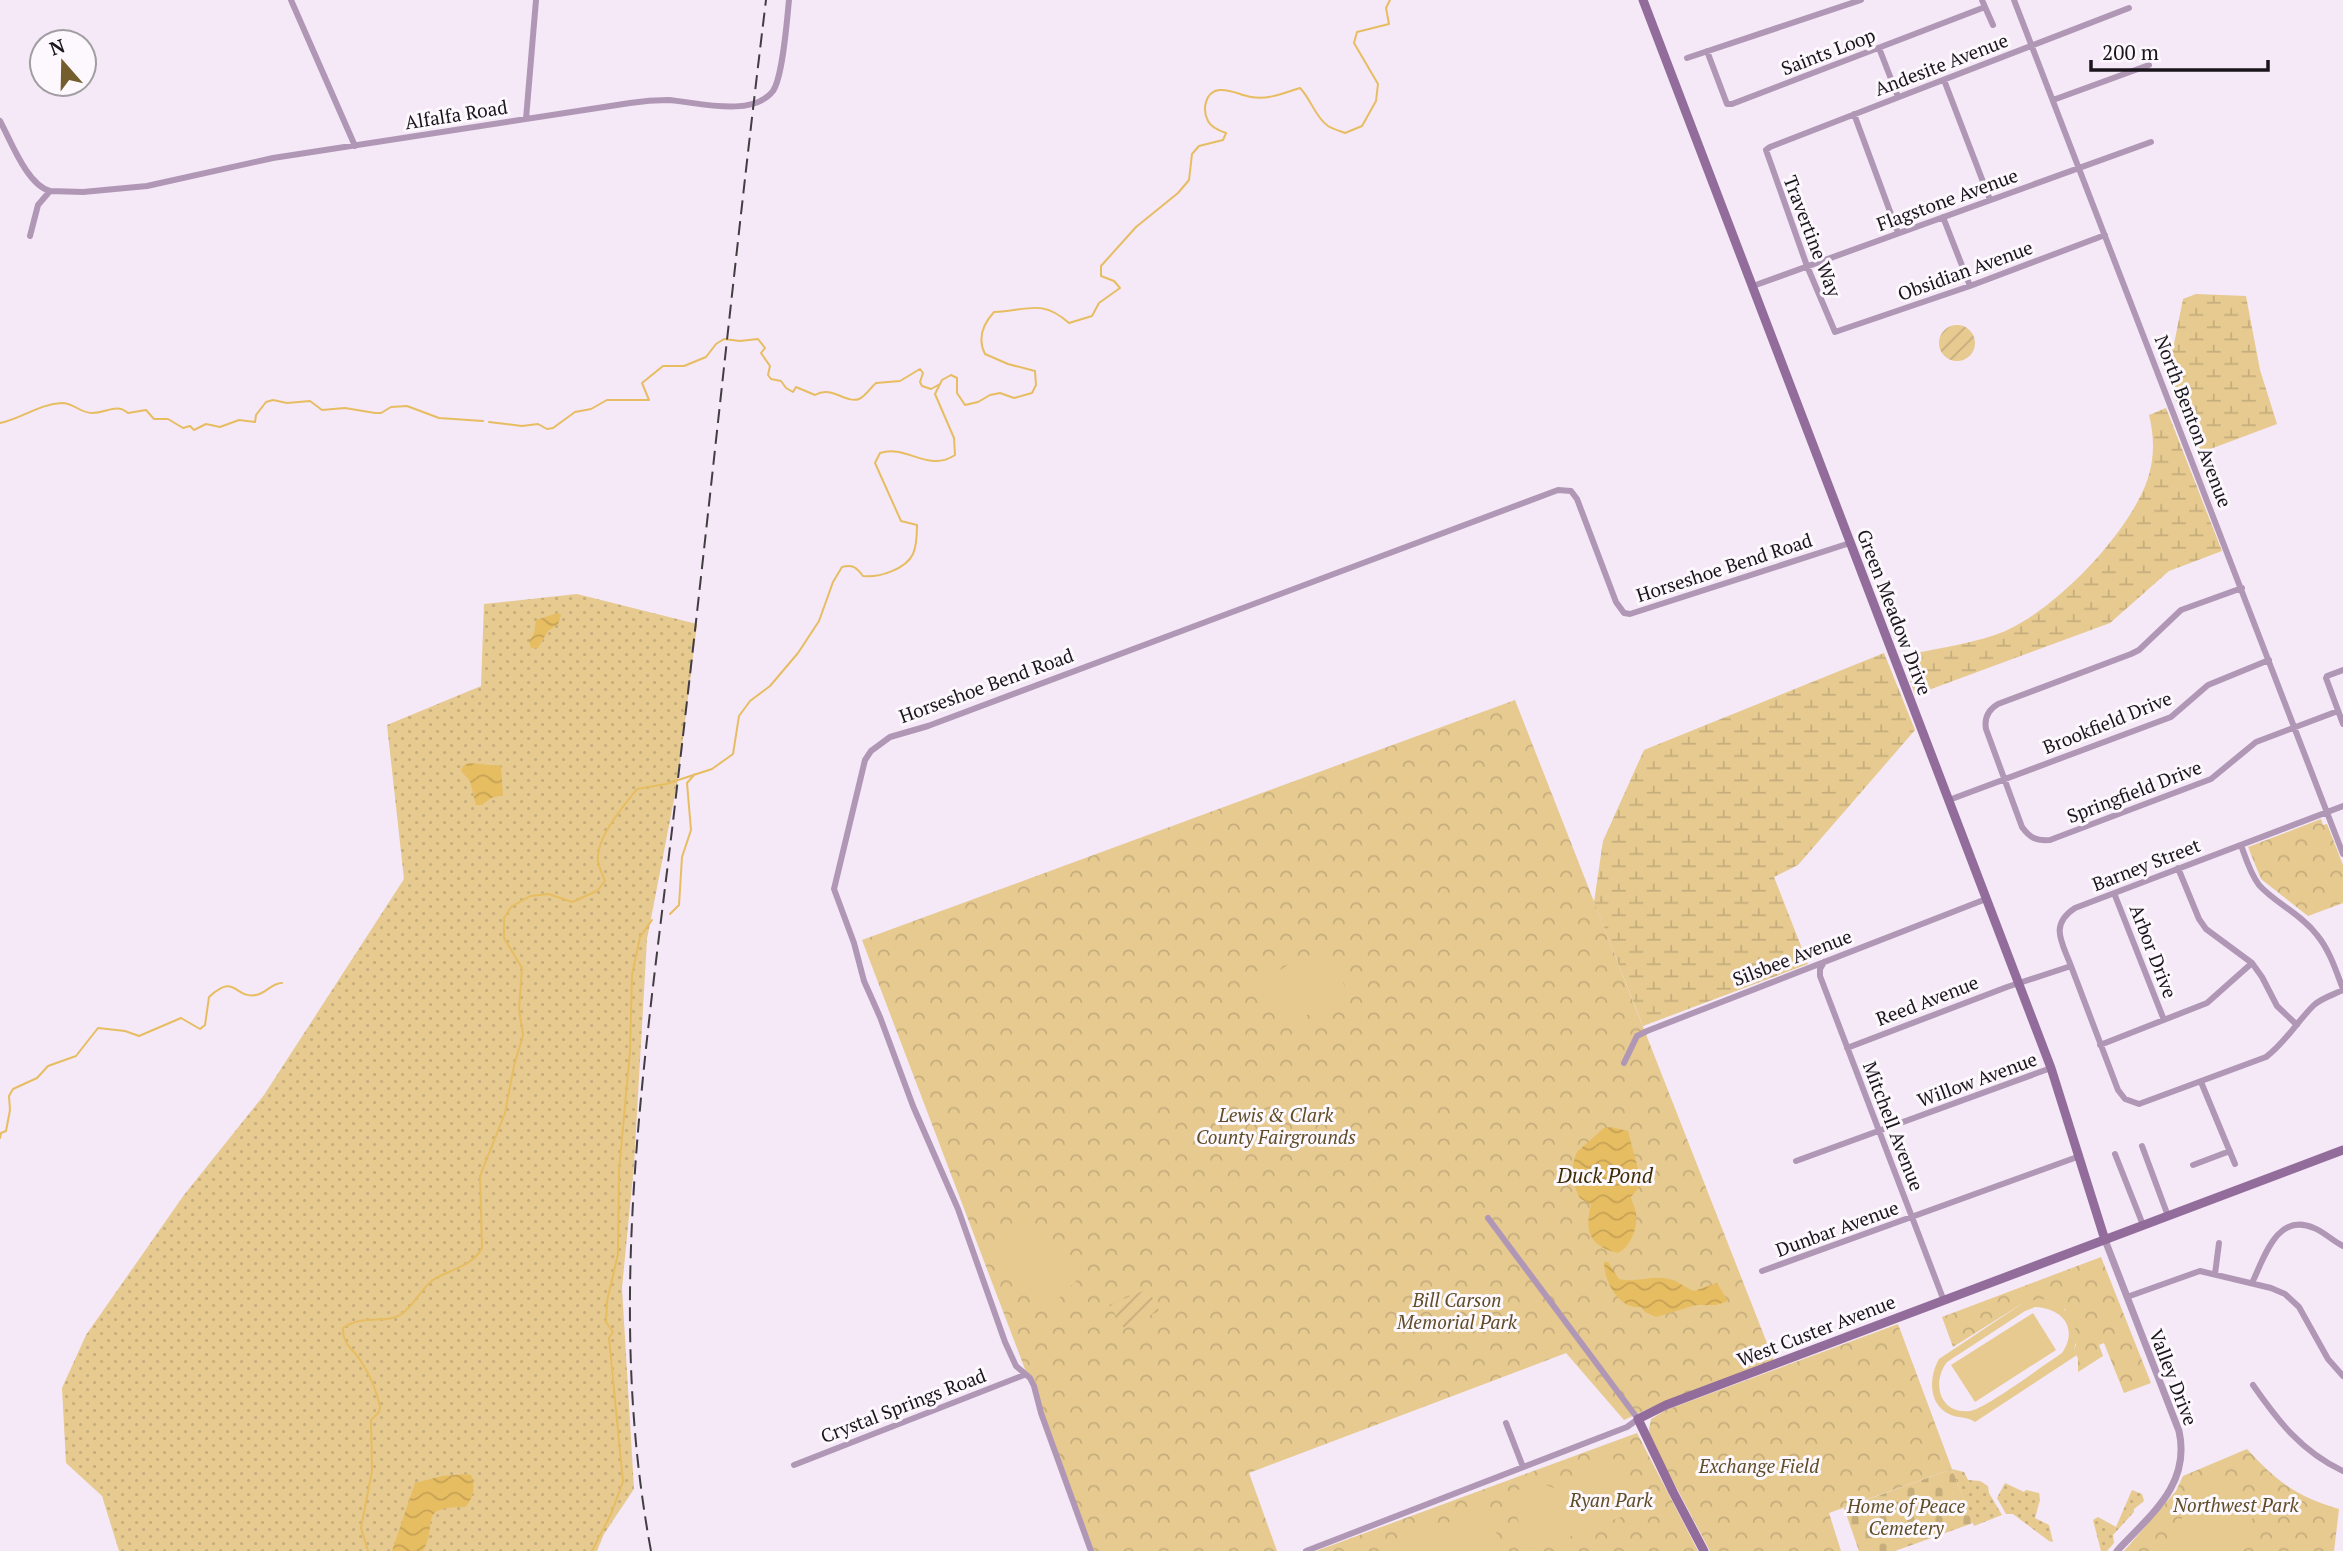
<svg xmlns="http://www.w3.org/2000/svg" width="2343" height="1551" viewBox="0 0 2343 1551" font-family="'PT Serif',serif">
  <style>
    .grass { fill: url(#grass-dots) }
    .wetland { fill: url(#wetland-marsh) }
    .cemetery { fill: url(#cemetery-stones) }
    .park { fill: url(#park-crowns) }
    .garden { fill: url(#garden-furrows) }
    .pitch { fill: #e6ca90; fill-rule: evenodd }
    .water { fill: url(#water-waves) }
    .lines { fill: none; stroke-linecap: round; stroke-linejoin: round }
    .stream { stroke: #e7bd62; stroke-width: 2 }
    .minor { stroke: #b197b6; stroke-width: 6 }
    .tertiary { stroke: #b197b6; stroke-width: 7 }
    .secondary { stroke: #926d9b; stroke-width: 9 }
    .rail { stroke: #423c43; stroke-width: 2; stroke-dasharray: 14 7; stroke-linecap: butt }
    .labels { text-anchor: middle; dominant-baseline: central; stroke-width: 6; stroke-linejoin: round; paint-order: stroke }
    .street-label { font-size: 19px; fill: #1a151b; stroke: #fdf8fe }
    .park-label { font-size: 19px; font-style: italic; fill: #5f4d27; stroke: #fdf8fe }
    .water-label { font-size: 21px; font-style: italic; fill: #3e2d04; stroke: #fdf8fe }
  </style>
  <defs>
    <pattern id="grass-dots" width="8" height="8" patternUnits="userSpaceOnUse" patternTransform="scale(1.75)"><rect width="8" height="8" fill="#e6ca90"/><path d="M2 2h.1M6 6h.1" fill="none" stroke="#c5ad7c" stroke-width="1.8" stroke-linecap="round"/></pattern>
    <pattern id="wetland-marsh" width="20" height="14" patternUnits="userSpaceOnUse" patternTransform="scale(1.75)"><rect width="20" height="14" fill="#e6ca90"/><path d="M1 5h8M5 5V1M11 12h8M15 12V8" fill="none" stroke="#c5ad7c"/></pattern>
    <pattern id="cemetery-stones" width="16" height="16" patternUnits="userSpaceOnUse" patternTransform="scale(1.75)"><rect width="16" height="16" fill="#e6ca90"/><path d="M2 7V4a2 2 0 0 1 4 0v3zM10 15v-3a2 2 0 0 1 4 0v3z" fill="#c5ad7c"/></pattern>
    <pattern id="park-crowns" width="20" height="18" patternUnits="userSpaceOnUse" patternTransform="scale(1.75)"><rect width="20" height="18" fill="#e6ca90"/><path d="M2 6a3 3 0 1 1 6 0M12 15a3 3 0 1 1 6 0" fill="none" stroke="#c5ad7c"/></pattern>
    <pattern id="garden-furrows" width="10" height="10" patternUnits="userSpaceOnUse" patternTransform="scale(1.75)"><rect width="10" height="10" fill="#e6ca90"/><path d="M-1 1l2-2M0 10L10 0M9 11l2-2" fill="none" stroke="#c5ad7c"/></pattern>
    <pattern id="water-waves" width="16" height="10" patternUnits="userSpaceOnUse" patternTransform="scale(1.75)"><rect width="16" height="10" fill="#e7bd62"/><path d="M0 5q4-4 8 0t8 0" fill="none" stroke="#c6a254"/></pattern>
  </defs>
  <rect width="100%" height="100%" fill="#f5e8f7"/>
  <!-- grass -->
  <path class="grass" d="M577,594L697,624L678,779L647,939L634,1165L622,1288L634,1489L604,1534L597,1551H119L102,1496L66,1463L62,1388L86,1335L184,1195L264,1095L404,879L387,725L481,686L484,604Z
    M1952,1469L1964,1472L1968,1480L1980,1481L1988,1486L1989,1493L2002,1515L1974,1526Z
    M2005,1483L2024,1492L2026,1490L2039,1493L2040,1500L2035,1518L2049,1525L2053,1542L2049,1541L2013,1514H2006L1997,1498Z
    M2132,1490L2142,1494L2144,1501L2134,1509V1512L2113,1535L2114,1543L2107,1551H2101L2093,1520L2098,1517L2116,1527Z"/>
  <!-- wetland -->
  <path class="wetland" d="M2196,294L2246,296L2260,370L2277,424L2197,454L2159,357L2173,349L2183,299Z
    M2166,408L2222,551L2169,571L2110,623L1915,695L1902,656C1932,649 1965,645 1995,635C2050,617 2131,532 2148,478C2155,456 2154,435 2149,415Z
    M1884,653L1915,730L1798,865L1774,877L1808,964L1643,1026L1594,902L1603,841L1644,750Z"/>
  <!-- cemetery -->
  <path class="cemetery" d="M1952,1469L1973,1523L1895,1551H1859L1844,1508Z"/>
  <!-- park -->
  <path class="park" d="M1515,700L1774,1361L1650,1408L1624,1420L1566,1353L1249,1473L1277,1551H1094L862,940Z
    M2321,819L2323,825L2327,824L2343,865V903L2308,916L2261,879L2248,847Z
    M2101,1257L2151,1383L2124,1393L2104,1343L2099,1345L2103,1356L2078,1372V1359L2074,1349L2076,1345L2065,1309L2023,1303L1953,1347L1942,1317Z
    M1898,1324L1952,1469L1829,1513L1841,1551H1710L1650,1438L1649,1430L1651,1419L1666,1410Z
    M1637,1433L1698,1551H1316Z
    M2247,1449C2276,1481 2297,1497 2339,1509L2334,1551H2124L2176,1491L2183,1476Z"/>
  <!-- garden -->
  <path class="garden" d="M1939 343a18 18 0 1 1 36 0a18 18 0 1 1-36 0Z
    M1148,1289L1159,1311L1124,1328L1109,1305Z"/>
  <!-- pitch -->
  <path class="pitch" d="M1320,951L1328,954L1344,985L1346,990L1344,996L1290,1024L1280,1025L1262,993V982L1291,963Z
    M1023,1223L1076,1273L1078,1279L1053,1304L995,1252Z
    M2039,1299C2064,1300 2083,1324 2074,1349L2077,1355L1975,1422C1968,1417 1962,1418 1954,1416C1928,1408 1928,1378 1939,1359L2023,1303ZM2035,1307C2062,1308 2079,1328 2062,1353C2045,1364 1985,1409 1970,1411C1940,1415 1931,1383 1947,1362L2025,1311Z
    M2033,1313L2056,1350L1975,1402L1951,1365Z
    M1612,1455L1633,1505L1629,1514L1535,1550L1528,1546L1508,1494C1535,1482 1547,1480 1570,1499C1569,1475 1590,1459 1612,1455Z
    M2210,1480L2256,1514L2229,1551H2158Z
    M1482,1510L1489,1513L1503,1551H1388L1390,1544Z"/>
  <!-- water -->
  <path class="water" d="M558,613L561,615L558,624L548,631L538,648H531L529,641L534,634L536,620Z
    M469,763L501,766L503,795L491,798L482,805H476L470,781L461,771L463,766Z
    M1611,1127L1628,1131L1640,1177V1186L1631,1197C1632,1203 1635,1207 1636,1213C1638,1228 1631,1246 1618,1253C1590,1247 1584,1231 1591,1205L1580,1198C1572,1185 1570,1166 1577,1152L1604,1128Z
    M1604,1262H1608L1619,1279C1636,1283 1653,1275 1669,1279C1678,1281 1686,1288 1694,1291L1717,1283L1728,1301L1716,1305H1696L1656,1317L1645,1312L1641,1307C1619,1310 1604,1281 1604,1262Z
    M467,1474L471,1475C476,1485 473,1500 465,1507C416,1507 439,1522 423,1551H392L415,1483L442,1476Z"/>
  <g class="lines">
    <!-- stream -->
    <path class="stream" d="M489,422L522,426L538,424L547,429L553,428L575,412L591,409L607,400H649L642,383L663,366H684L706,357L716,344L724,339L740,341L758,339L765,348L761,353L770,366L768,375L771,379L781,381L786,388L793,392L796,387L815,395C832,385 846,404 859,399C866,396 870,388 876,383L900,381L920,369L923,373L920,382L922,386L931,389L940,384
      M0,423C21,419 39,404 62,403C74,403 80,413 92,413C107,413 116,403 128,413L146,410L154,419H168L183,428L190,426L194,430L206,424L220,427L239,420L255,422L256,415L266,402L273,400L287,403L310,401L322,410L345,408L375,413H381L391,407L407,406L439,418L483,421
      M670,914L679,905L682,857L691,830L687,783L695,774
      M0,1138L1,1133L6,1131L10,1110L9,1096L13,1089L37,1078L48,1066L76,1056L98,1028L125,1031L139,1036L181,1018L200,1029L205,1025L209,997C236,972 234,999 256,995C267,993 271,983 282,983
      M368,1551L361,1528L372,1471L371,1420L379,1412L380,1407C377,1393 370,1375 362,1363C355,1350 342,1345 343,1328C362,1314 385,1324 400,1315C414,1307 420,1289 433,1280C450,1269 472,1267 482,1248L480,1176L505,1113L514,1066L523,1035L519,1009L522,968L504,938V918L511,907L530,896L549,894L572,902L597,891L605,881C603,874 598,867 598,860C596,838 624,805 637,789L666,784L712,769L733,754L739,716L750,701L770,686L798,653L819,621L833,582L842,567C853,564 857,568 863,576C879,578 906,569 913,554C917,545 917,534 917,525L901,521L875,463L880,453C906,444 928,473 955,455L954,438L935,394L942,380L951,375L957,378V393L965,405L978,402L990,395L1000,393L1014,398L1032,393L1036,385L1035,371L1008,364L985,354C977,338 983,324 994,312C1027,311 1041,298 1069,323L1092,316L1099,303L1120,288L1114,281L1101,276V266L1136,227L1178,193L1189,180L1192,154L1199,146L1223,140L1226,133C1220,131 1211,127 1208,121C1202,110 1205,92 1219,90C1231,89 1240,95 1251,97C1268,100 1284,93 1300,88C1311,99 1315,117 1328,126C1333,129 1340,131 1345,133L1362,126L1376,101L1378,84L1354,43L1357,32L1389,24L1386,8L1390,0
      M592,1551L611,1514L623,1482L609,1338L613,1332L606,1322L607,1301L618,1254L619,1171L630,1051L632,975L640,937L652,920"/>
    <!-- minor -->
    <path class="minor" d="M291,0L355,146
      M2014,0L2343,854
      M1985,7L1993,25
      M1879,48L1898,97
      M1707,51L1727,104H1732L1985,7L1982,0
      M1687,58L1861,0
      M1944,80L1990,200
      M2053,100L2149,65
      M1854,114L1898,233
      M526,119L536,0
      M0,121C11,141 27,185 50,191
      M1943,217L1970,286
      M2105,235L1970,286L1835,332L1807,266L1766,150L1770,147L2129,8
      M30,236L38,205L50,191L83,192L147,186L273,158L630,103C643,101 656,100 668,100C697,102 752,118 773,91C783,76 787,19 789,0
      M1753,286L2151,142
      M2242,588L2181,610L2139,650L2131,654L1998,704C1988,710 1984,718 1986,729L2022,827C2030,838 2036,841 2050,840L2211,779L2256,742L2338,711
      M2343,670L2327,676L2326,678L2343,724
      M1949,800L2171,717L2208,685L2269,660
      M2241,845C2246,859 2250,873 2259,885C2275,903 2300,913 2317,935C2330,951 2336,971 2343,989
      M2178,868L2199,919L2206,929L2252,963L2262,977L2277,1006L2297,1025
      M2114,893L2164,1020
      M1824,962L1820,969V976L1944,1301
      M2071,966L2118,1090L2125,1099L2139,1104L2266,1057C2285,1043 2296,1023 2313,1006C2321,998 2333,995 2343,990
      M2100,1045L2207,1003L2252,963
      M1847,1048L2007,987L2071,966C2062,942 2049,925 2075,908L2343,806
      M1624,1063L1637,1036L1647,1031L1986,899
      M2201,1082L2235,1164
      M2142,1146L2168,1216
      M2115,1154L2143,1225
      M1796,1161L2051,1068
      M2193,1165L2230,1151
      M1762,1271L2080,1156
      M2215,1274L2219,1243
      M2252,1283C2265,1256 2277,1212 2314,1228C2324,1232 2333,1241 2343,1246
      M2127,1297L2200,1271L2271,1288L2285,1294L2299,1307L2328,1359L2343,1376
      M2253,1385C2278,1421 2302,1452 2343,1471
      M1506,1423L1523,1467
      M794,1465L1024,1375
      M1091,1551L1041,1413L1034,1386L1030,1378L1016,1366L1005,1342L958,1209L913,1106L880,1017L864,981L854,943L834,889L865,760L871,751L890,737L928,726L1558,490L1571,491L1577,499L1616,602L1624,613L1630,614L1850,543
      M1306,1551L1627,1427L1638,1419L1488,1218"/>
    <!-- tertiary -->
    <path class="tertiary" d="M2105,1240L2179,1431C2191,1485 2150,1515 2117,1551"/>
    <!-- secondary -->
    <path class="secondary" d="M1643,0L2051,1068L2105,1240
      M1704,1551L1673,1492L1638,1419L1666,1405L2343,1150"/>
    <!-- rail -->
    <path class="rail" d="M651,1551C603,1294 648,1043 677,787C708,525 734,262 766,0"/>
  </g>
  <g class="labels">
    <!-- street labels -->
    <g class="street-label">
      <text transform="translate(1828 51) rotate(-21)">Saints Loop</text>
      <text transform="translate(1941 64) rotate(-21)">Andesite Avenue</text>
      <text transform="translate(456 114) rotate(-9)">Alfalfa Road</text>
      <text transform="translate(1947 199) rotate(-20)">Flagstone Avenue</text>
      <text transform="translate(1813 236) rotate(69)">Travertine Way</text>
      <text transform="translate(1965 270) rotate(-20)">Obsidian Avenue</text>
      <text transform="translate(2194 421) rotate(69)">North Benton Avenue</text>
      <text transform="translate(1724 567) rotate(-18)">Horseshoe Bend Road</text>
      <text transform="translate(1895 612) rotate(69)">Green Meadow Drive</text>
      <text transform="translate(986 685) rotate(-20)">Horseshoe Bend Road</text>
      <text transform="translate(2107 722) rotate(-22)">Brookfield Drive</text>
      <text transform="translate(2134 791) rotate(-21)">Springfield Drive</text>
      <text transform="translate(2146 864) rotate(-21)">Barney Street</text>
      <text transform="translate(2154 951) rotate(69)">Arbor Drive</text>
      <text transform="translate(1792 957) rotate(-21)">Silsbee Avenue</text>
      <text transform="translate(1927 1000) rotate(-21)">Reed Avenue</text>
      <text transform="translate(1977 1079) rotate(-20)">Willow Avenue</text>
      <text transform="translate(1894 1126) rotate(69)">Mitchell Avenue</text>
      <text transform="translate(1837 1228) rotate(-20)">Dunbar Avenue</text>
      <text transform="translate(1816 1330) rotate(-21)">West Custer Avenue</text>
      <text transform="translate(2174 1377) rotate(69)">Valley Drive</text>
      <text transform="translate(903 1405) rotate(-21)">Crystal Springs Road</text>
    </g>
    <!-- park labels -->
    <g class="park-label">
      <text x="1276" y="1114">Lewis &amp; Clark<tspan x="1276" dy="22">County Fairgrounds</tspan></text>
      <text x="1457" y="1299">Bill Carson<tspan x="1457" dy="22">Memorial Park</tspan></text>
      <text x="1759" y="1465">Exchange Field</text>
      <text x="1611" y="1499">Ryan Park</text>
      <text x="2236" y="1504">Northwest Park</text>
      <text x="1906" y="1505">Home of Peace<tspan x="1906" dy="22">Cemetery</tspan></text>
    </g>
    <!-- water labels -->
    <g class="water-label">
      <text x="1605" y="1175">Duck Pond</text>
    </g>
  </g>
  <!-- north arrow -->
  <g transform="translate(63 63) rotate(340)"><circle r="33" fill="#fdf8fe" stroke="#a29da3" stroke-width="2"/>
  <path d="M0-5L12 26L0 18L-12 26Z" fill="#745e2d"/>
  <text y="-10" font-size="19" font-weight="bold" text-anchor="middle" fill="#1a151b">N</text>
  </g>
  <!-- scale -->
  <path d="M2091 60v10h177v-10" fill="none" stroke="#1a151b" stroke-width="3.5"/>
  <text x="2102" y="60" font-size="21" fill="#1a151b" stroke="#fdf8fe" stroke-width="5" paint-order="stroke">200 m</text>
</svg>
